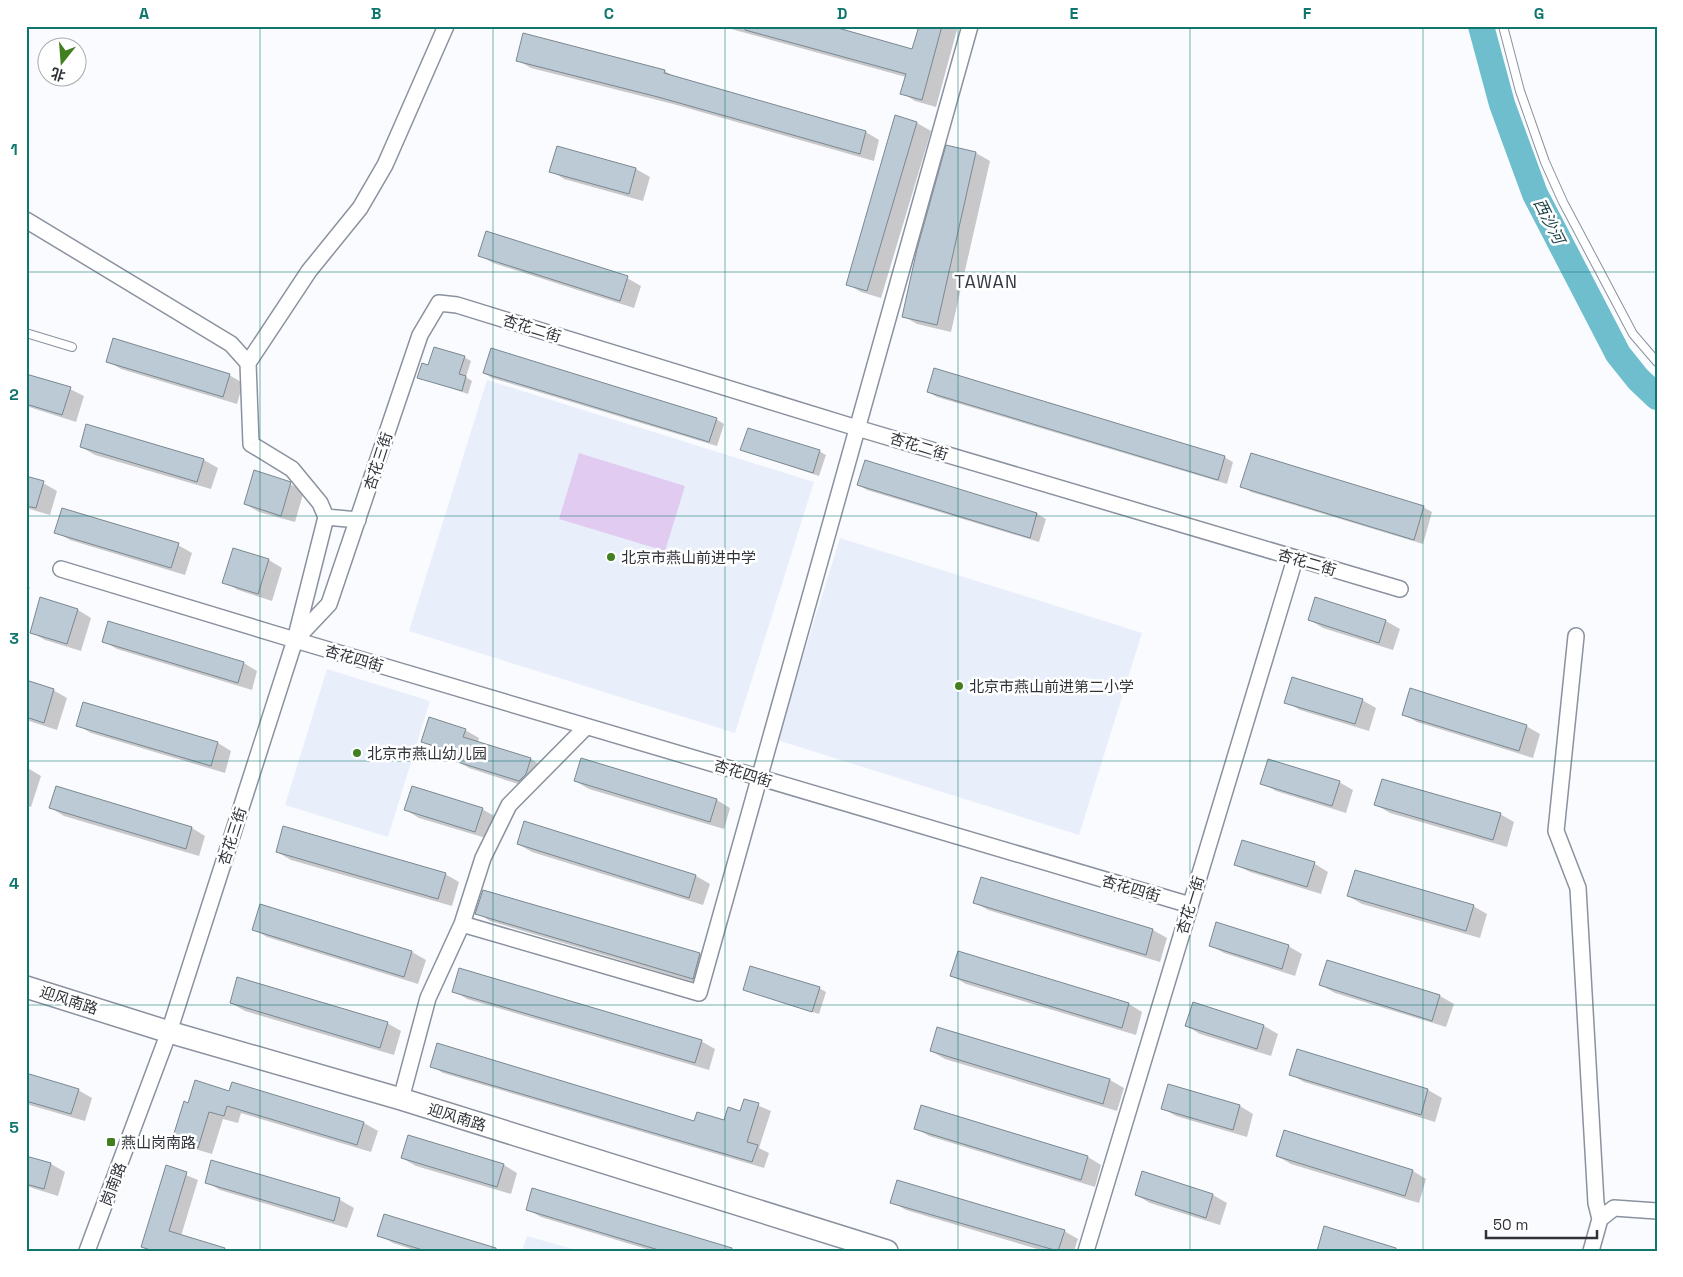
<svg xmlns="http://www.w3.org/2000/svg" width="1683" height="1277" viewBox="0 0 1683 1277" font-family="'Space Grotesk','Noto Sans SC',sans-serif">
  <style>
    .built { fill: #e8effb }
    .green { fill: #e2cbf1 }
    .shadow { fill: #0003 }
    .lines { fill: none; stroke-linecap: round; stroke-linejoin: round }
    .river { stroke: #6ebece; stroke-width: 26 }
    .building { fill: #bbcad4; stroke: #7a8891 }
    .lane-casing { stroke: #8a929f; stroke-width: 10 }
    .street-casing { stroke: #8a929f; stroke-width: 18 }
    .secondary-casing { stroke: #8a929f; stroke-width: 24 }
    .lane { stroke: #fff; stroke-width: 8 }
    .street { stroke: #fff; stroke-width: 15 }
    .secondary { stroke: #fff; stroke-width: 21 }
    .grid { fill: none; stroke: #0f766e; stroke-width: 1; stroke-opacity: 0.55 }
    .poi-dot { fill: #42801f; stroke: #fff; stroke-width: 2 }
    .labels { text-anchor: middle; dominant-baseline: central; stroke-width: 5; stroke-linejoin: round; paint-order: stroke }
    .street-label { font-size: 15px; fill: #2f3238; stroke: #fff }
    .poi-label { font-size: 15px; fill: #2f3238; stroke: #fff; text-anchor: start }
    .water-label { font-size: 16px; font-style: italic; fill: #1d434a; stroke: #fff }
    .quarter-label { font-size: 18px; letter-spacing: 1px; fill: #363c47; stroke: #fff }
    .neatline { fill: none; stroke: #0f766e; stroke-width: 2 }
    .grid-label { font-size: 16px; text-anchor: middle; font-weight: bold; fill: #0f766e }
  </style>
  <rect width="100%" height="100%" fill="#fafbfe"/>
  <!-- built -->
  <path class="built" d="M487,380L814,482L735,733L409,631Z
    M840,538L1142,633L1079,835L777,740Z
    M327,669L430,701L388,837L285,805Z
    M527,1236L580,1251H522Z"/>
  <!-- green -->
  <path class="green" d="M579,453L685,486L665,551L559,519Z"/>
  <!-- shadow -->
  <path class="shadow" d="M720,26H826L913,50L920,26H958L936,107L915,101L902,93L906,77Z
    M524,35L665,71L676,78L866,132L879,140L874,161L673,104L531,68L517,60Z
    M896,117L917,123L931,131L881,298L861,292L847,284Z
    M558,147L636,169L650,177L643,201L564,179L551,171Z
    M976,153L990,161L951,332L917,324L903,316Z
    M479,255L627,278L641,286L634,308L493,263Z
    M464,357L471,361L466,377L472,381L468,394L419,377L429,366Z
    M107,361L229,375L243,383L237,404L121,369Z
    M484,373L716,419L724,424L717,446L492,378Z
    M26,375L70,389L84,396L76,422L26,406Z
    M928,392L1224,457L1233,462L1227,484L937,397Z
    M87,426L204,460L218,468L211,489L95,455L81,447Z
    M742,450L819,451L826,455L819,476Z
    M866,462L1037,514L1046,519L1039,542L867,490L858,485Z
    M26,478L43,483L57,491L50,515L26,508Z
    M290,484L304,491L295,522L259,512L245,504Z
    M1242,486L1423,507L1432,512L1423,544L1251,492Z
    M56,532L178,545L192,553L185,575L70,540Z
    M269,560L282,568L272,601L238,590L224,582Z
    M26,585L30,587L26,599Z
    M1316,599L1386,621L1400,629L1393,650L1323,628L1310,620Z
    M78,610L91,618L81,651L45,640L31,632Z
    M103,641L244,663L257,671L252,690L117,649Z
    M26,682L53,690L67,698L57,730L26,720Z
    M1362,700L1376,708L1369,731L1300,710L1286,702Z
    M1403,714L1526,726L1540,734L1533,758L1417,722Z
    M77,725L218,743L231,751L225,773L91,733Z
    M465,730L479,738L478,742L531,759L544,767L533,789L469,768L456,760L457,755L436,749L423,741Z
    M581,760L717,800L730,808L724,829L589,789L575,781Z
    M26,767L41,776L31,807L26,806Z
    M1339,782L1353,790L1346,813L1276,791L1262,783Z
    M1376,805L1500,814L1514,822L1507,847L1390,813Z
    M51,808L192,828L205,836L199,856L64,816Z
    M482,809L496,817L489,839L419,818L406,810Z
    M525,823L696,876L710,884L703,905L532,852L518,844Z
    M1243,842L1315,864L1328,872L1321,894L1250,872L1236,865Z
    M277,852L445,874L459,882L452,906L291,860Z
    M981,879L1153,930L1167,938L1160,962L988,910L974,902Z
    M484,891L700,954L714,962L707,986L490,921L477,913Z
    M1348,896L1473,906L1487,914L1480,938L1362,904Z
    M260,906L412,952L426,960L418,984L267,937L253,929Z
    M1210,945L1288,946L1302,954L1295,976L1224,953Z
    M1328,961L1440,996L1454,1004L1446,1027L1335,993L1321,985Z
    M952,976L1129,1004L1142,1012L1136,1035L966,984Z
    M819,988L826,992L819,1014L744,990Z
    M454,991L701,1041L715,1049L709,1070L467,999Z
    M231,1003L387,1023L401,1031L394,1055L245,1011Z
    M1187,1026H1264L1278,1034L1271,1056L1200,1034Z
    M938,1028L1110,1080L1124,1088L1117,1111L945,1059L931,1051Z
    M1298,1051L1428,1090L1442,1098L1435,1122L1304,1082L1290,1074Z
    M432,1066L695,1122L725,1121L741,1113L745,1100L771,1111L759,1148L769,1153L764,1168L443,1073Z
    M26,1074L78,1090L92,1098L85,1121L26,1104Z
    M233,1083L364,1123L378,1131L371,1152L241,1113L238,1123L223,1119L212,1154L188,1147L174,1139L189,1104L230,1092Z
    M1169,1085L1240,1106L1253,1114L1247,1137L1176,1116L1162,1108Z
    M916,1128L1088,1157L1101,1165L1095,1187L929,1136Z
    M1277,1156L1413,1171L1426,1179L1419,1203L1291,1164Z
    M26,1157L51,1164L65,1172L58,1196L26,1186Z
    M402,1158L504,1165L517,1173L511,1194L416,1166Z
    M212,1162L340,1200L354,1208L347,1228L220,1190L206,1182Z
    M166,1167L198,1180L181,1236L230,1251H150L142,1246Z
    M1143,1173L1213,1195L1227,1203L1220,1225L1150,1203L1136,1195Z
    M533,1189L737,1251H653L541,1217L527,1209Z
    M892,1202L1064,1231L1078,1239L1074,1251H1044L906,1210Z
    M379,1235L491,1251H417L393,1243Z"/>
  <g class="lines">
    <!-- river -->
    <path class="river" d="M1481,26L1502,104L1535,194L1618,354L1638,379L1657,397"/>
  </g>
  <!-- building -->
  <path class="building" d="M745,26H831L912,49L919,26H942L922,100L900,94L906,74L745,30Z
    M523,33L665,70L664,73L866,131L860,154L658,97L516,61Z
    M895,115L917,122L867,291L846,285Z
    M946,145L976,152L937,325L902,317L917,249Z
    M557,146L636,168L629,194L549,172Z
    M486,231L628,276L620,301L478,256Z
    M113,338L230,374L223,397L106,362Z
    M434,347L465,356L459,374L466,376L462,391L417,378L422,363L428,365Z
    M491,348L717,418L709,442L483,373Z
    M934,368L1225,456L1218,480L927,392Z
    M26,374L71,387L62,415L26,404Z
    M86,424L204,459L197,482L80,447Z
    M748,428L820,450L813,473L740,450Z
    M1251,453L1424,506L1414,540L1240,487Z
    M865,460L1037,513L1030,538L857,485Z
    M254,470L291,482L281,516L244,504Z
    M26,476L44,481L36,508L26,506Z
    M62,508L179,543L171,568L54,533Z
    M233,548L269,559L258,594L222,583Z
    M40,597L78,609L67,644L30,633Z
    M1315,597L1386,620L1379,643L1308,620Z
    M108,621L244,662L238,683L102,642Z
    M1292,677L1363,699L1355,724L1284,703Z
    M26,680L54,689L44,723L26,717Z
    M1410,688L1527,725L1519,751L1402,715Z
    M83,702L218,742L211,766L76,726Z
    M429,717L466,729L463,737L531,758L526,774L519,781L454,761L457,753L421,742Z
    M581,758L717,799L710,822L574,781Z
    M1268,759L1340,781L1332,806L1260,784Z
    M1382,779L1501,813L1493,840L1374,805Z
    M56,786L192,827L186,849L49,808Z
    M412,786L483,808L475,832L404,810Z
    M524,821L696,875L689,898L517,844Z
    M283,826L446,873L438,899L276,852Z
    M1242,840L1315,862L1307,887L1234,865Z
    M1355,870L1474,905L1466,931L1347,896Z
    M981,877L1153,929L1146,955L973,903Z
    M483,890L700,953L693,979L475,914Z
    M260,904L412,951L404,977L252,930Z
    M1216,922L1289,945L1282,969L1209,946Z
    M958,951L1129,1003L1122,1028L950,976Z
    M1327,960L1440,995L1432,1021L1319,985Z
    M750,966L820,987L812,1012L743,990Z
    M459,968L702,1040L695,1063L452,992Z
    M237,977L388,1022L380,1048L230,1003Z
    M1193,1002L1264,1025L1257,1049L1185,1026Z
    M937,1027L1110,1079L1103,1104L930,1051Z
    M437,1043L694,1121L697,1112L724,1120L728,1107L740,1111L744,1099L759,1103L747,1142L758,1145L752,1162L430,1067Z
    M1297,1049L1428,1089L1421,1115L1289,1075Z
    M26,1073L79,1089L71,1114L26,1101Z
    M195,1080L229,1091L232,1082L364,1122L357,1145L227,1106L224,1116L209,1112L198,1148L172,1140L184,1101L188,1103Z
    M1168,1084L1240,1105L1233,1130L1161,1109Z
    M921,1105L1088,1156L1081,1180L914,1129Z
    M1284,1130L1413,1170L1405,1196L1276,1156Z
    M408,1135L504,1164L497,1187L401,1158Z
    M26,1156L51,1163L44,1189L26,1184Z
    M211,1160L340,1198L334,1221L205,1183Z
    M166,1165L187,1172L169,1231L225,1248L224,1251H154L141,1247Z
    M1142,1171L1213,1194L1206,1218L1135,1195Z
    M897,1180L1065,1230L1058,1251L890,1203Z
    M532,1188L732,1248L731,1251H662L526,1210Z
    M384,1214L496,1248V1251H426L377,1236Z
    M1324,1226L1396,1248V1251H1317Z"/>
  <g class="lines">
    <!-- lane casing -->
    <g class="lane-casing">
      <path id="lane" d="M1503,26L1520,91L1545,162L1563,202L1633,334L1657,362
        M26,333L72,347"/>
    </g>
    <!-- street casing -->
    <g class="street-casing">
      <path id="street" d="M26,220L231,344L248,363L251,444L292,469L320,503L326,517
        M248,363L309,271L360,208L385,165L446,26
        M326,517L358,520
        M61,569L295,640L1190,905
        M1576,636L1556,831L1578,888L1596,1203L1600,1219
        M295,640L329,604L420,335L439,303L457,305L857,428L1400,589
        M462,924L699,993L970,26
        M401,1099L428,998L462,924L483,858L509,805L586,727
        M87,1251L169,1032L295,640L326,517
        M1086,1251L1295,559
        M1591,1251L1600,1219L1614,1208L1657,1211"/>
    </g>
    <!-- secondary casing -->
    <g class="secondary-casing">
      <path id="secondary" d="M26,987L169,1032L401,1099L887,1251"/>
    </g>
    <!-- lane -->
    <use href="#lane" class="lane"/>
    <!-- street -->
    <use href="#street" class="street"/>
    <!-- secondary -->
    <use href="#secondary" class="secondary"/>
  </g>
  <!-- grid -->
  <path class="grid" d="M260,26V1251M493,26V1251M725,26V1251M958,26V1251M1190,26V1251M1423,26V1251M26,272H1657M26,516H1657M26,761H1657M26,1005H1657"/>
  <!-- markers -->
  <g class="poi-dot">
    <circle cx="611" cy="557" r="5"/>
    <circle cx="959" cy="686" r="5"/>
    <circle cx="357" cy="753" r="5"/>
    <rect x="106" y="1137" width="10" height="10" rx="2.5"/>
  </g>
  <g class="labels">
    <!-- street labels -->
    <g class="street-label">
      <text transform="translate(532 328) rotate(17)">杏花二街</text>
      <text transform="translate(919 446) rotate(17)">杏花二街</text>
      <text transform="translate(378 461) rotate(-72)">杏花三街</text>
      <text transform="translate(1307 562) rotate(16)">杏花二街</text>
      <text transform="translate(354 658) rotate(16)">杏花四街</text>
      <text transform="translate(743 773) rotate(17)">杏花四街</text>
      <text transform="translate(232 836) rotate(-72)">杏花三街</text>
      <text transform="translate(1131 888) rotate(16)">杏花四街</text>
      <text transform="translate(1190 905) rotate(-73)">杏花一街</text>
      <text transform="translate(69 1000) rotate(18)">迎风南路</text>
      <text transform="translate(457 1117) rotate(17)">迎风南路</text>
      <text transform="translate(113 1184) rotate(-69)">岗南路</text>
    </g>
    <!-- poi labels -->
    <g class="poi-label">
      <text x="621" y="557">北京市燕山前进中学</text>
      <text x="969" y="686">北京市燕山前进第二小学</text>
      <text x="367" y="753">北京市燕山幼儿园</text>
      <text x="121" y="1142">燕山岗南路</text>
    </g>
    <!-- water labels -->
    <g class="water-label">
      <text transform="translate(1549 221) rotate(63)">西沙河</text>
    </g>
    <!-- quarter labels -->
    <g class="quarter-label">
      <text x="986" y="281">TAWAN</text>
    </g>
  </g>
  <!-- border -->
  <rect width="1683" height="1277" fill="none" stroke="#ffffff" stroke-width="55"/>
  <!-- north arrow -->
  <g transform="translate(62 62) rotate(197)"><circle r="24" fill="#ffffff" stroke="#acadaf"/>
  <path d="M0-4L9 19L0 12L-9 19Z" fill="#42801f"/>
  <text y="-8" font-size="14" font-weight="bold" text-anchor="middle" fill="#2f3238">北</text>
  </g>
  <!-- scale -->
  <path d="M1486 1230v8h111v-8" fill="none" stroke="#2f3238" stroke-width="2.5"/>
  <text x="1493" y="1230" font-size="15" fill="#2f3238" stroke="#ffffff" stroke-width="4" paint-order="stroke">50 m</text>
  <rect x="28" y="28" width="1628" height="1222" class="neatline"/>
  <g class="grid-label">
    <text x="144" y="19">A</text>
    <text x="376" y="19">B</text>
    <text x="609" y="19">C</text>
    <text x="842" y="19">D</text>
    <text x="1074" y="19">E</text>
    <text x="1307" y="19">F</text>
    <text x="1539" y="19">G</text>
    <text x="14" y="155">1</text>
    <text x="14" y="400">2</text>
    <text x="14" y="644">3</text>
    <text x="14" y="889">4</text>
    <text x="14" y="1133">5</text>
  </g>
</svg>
